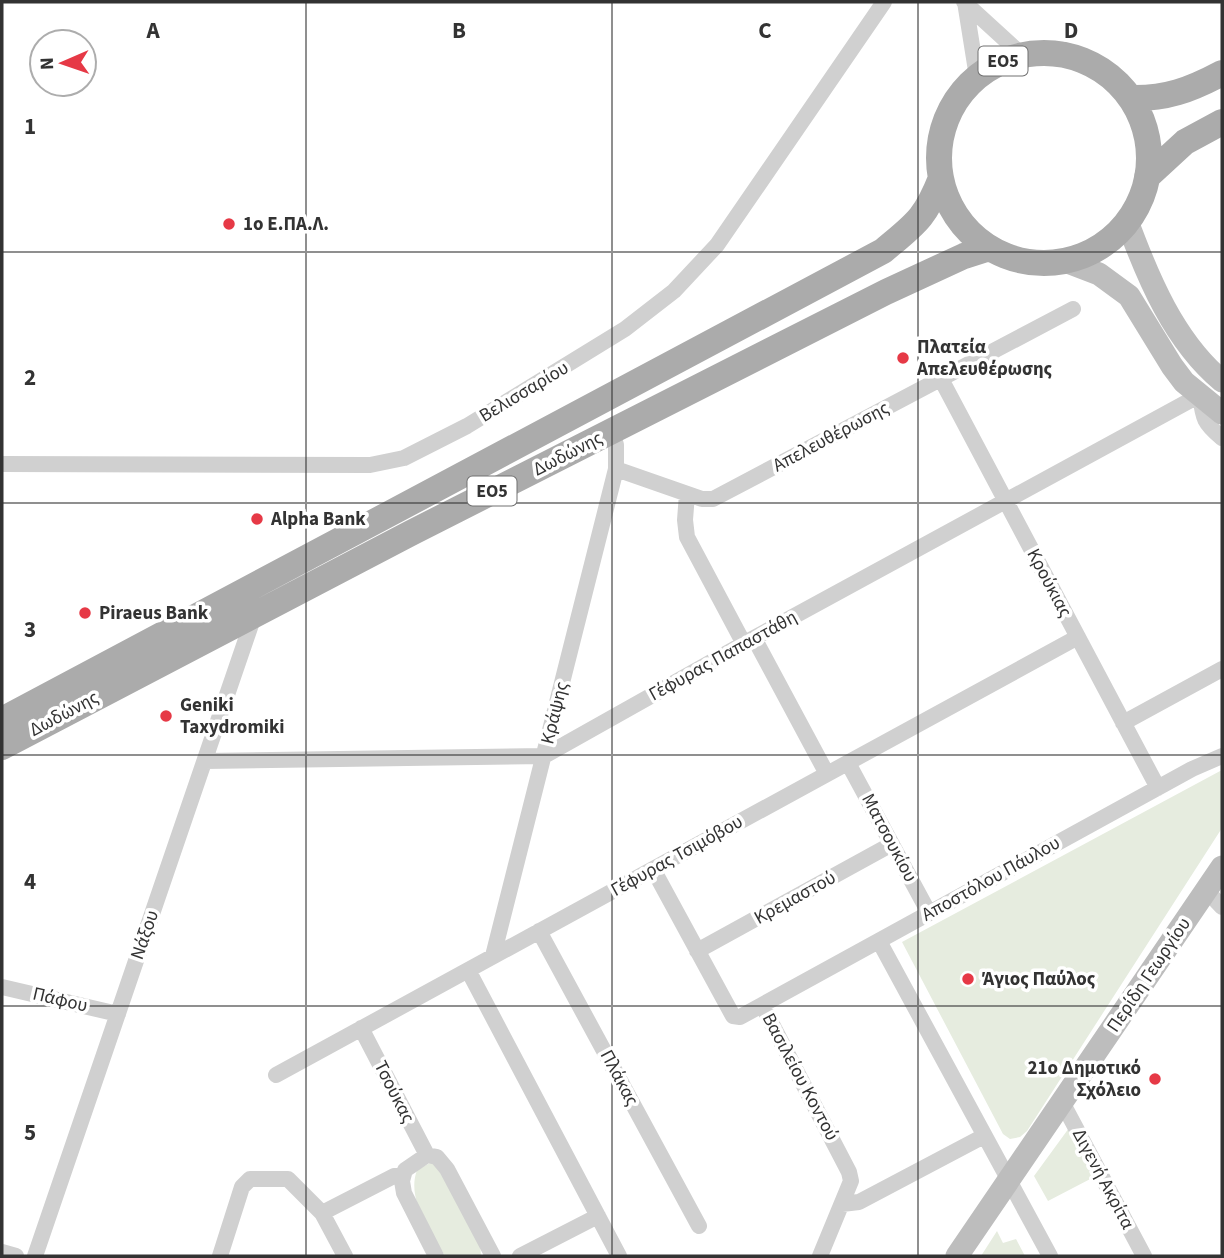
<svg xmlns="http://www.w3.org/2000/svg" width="1224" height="1258" viewBox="0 0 1224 1258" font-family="'Source Sans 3',sans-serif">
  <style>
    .green { fill: #e6ecdf }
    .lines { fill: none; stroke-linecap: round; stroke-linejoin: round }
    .street { stroke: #d0d0d0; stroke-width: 16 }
    .secondary { stroke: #bdbdbd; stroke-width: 23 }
    .primary { stroke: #ababab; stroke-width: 26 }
    .grid { fill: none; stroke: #333; stroke-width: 2; stroke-opacity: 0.55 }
    .poi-dot { fill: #e63946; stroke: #fff; stroke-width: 2.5 }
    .labels { text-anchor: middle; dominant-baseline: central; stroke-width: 7; stroke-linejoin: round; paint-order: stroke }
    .shield { fill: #fff; stroke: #707070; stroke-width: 2 }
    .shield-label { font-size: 18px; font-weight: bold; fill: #333 }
    .poi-label { font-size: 19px; font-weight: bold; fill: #333; stroke: #fff; text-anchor: start }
    .street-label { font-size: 19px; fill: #333; stroke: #fff }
    .grid-label { font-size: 23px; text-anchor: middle; font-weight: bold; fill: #333; stroke: #fff; stroke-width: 7; stroke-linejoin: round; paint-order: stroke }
  </style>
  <rect width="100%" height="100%" fill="#fff"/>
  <!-- green -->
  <path class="green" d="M1222,770V828L1027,1131L1020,1137L1010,1139L1003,1134L902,942Z
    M1069,1128L1096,1176L1048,1201L1034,1176Z
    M430,1163L437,1165L480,1243L481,1256H445C431,1231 406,1200 417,1170Z
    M997,1231L1003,1243L1016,1239L1025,1256H981Z"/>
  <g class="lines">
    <!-- street -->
    <path class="street" d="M964,2L1022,55
      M965,2L977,77
      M941,379L1158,788
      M612,431L616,445V469L702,499H713L1073,309
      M2,464L370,465L404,458L467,426L625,329L674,291L717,245L884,2
      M687,494L685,520L687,537L744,644
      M754,638L827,774
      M1123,723L1222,669
      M205,761L544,756L754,638L1200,395C1203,419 1204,423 1222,438
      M848,763L929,913
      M653,869L733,1016L740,1017L762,1005L849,1172L851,1181L820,1256
      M1206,890L1222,907
      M539,931L699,1226
      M879,941L1050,1256
      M697,951L892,844
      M493,956L616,469
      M468,970L619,1256
      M2,987L118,1014
      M762,1005L1192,769L1222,756
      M361,1028L427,1155
      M276,1075L1078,637
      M1062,1102L1144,1256
      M842,1204L859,1202L984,1136
      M322,1213L394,1176H402
      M2,1252L16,1256
      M35,1256L255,613
      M220,1256L242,1187L250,1179H288L322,1213L345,1256
      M436,1256L404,1193L402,1181L405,1170L427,1155L437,1157L447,1169L493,1256
      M520,1256L598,1216"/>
    <!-- secondary -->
    <path class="secondary" d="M1127,221C1148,278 1174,341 1222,381
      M1065,261L1099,274L1129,296L1172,366L1184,382L1222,413
      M957,1256L1222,867"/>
    <!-- primary -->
    <path class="primary" d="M939 158a105 105 0 1 1 210 0a105 105 0 1 1-210 0Z
      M1130,98C1166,99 1190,90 1222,73
      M1147,177L1185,142L1222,122
      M2,720L883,251C915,224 925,219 941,178
      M2,747L411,533L886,292L964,256L989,248"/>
  </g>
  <!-- grid -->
  <path class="grid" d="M306,2V1256M612,2V1256M918,2V1256M2,252H1222M2,503H1222M2,755H1222M2,1006H1222"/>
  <!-- markers -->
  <g class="poi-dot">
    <circle cx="229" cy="224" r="7"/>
    <circle cx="903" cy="358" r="7"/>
    <circle cx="257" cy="519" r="7"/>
    <circle cx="85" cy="613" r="7"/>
    <circle cx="166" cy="716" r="7"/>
    <circle cx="968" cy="979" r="7"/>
    <circle cx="1155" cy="1079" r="7"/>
  </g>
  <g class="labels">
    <!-- shield labels -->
    <g class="shield">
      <rect x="978.5" y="46.5" width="49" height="29" rx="5"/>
      <rect x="467.5" y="476.5" width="49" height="29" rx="5"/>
    </g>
    <g class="shield-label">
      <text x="1003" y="61">ΕΟ5</text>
      <text x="492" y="491">ΕΟ5</text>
    </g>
    <!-- poi labels -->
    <g class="poi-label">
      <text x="243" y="224">1ο Ε.ΠΑ.Λ.</text>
      <text x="917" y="347">Πλατεία<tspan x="917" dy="22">Απελευθέρωσης</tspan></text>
      <text x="271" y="519">Alpha Bank</text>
      <text x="99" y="613">Piraeus Bank</text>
      <text x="180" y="705">Geniki<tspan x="180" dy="22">Taxydromiki</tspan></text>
      <text x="982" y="979">Άγιος Παύλος</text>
      <text x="1141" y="1068" text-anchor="end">21ο Δημοτικό<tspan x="1141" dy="22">Σχόλειο</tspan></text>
    </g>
    <!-- street labels -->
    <g class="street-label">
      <text transform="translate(524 392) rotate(-31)">Βελισσαρίου</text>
      <text transform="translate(831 437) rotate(-28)">Απελευθέρωσης</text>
      <text transform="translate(568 454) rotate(-27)">Δωδώνης</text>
      <text transform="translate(1049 583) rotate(62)">Κρούκιας</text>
      <text transform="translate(723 656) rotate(-29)">Γέφυρας Παπαστάθη</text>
      <text transform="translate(555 713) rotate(-76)">Κράψης</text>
      <text transform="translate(64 714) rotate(-28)">Δωδώνης</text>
      <text transform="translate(889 838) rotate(62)">Ματσουκίου</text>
      <text transform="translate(677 856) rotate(-29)">Γέφυρας Τσιμόβου</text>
      <text transform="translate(991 879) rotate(-29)">Αποστόλου Πάυλου</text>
      <text transform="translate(795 898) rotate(-29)">Κρεμαστού</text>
      <text transform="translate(145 935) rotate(-71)">Νάξου</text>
      <text transform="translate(1149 975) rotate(-56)">Περίδη Γεωργίου</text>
      <text transform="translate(60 1000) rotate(13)">Πάφου</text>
      <text transform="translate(800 1077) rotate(62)">Βασιλείου Κοντού</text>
      <text transform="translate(619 1078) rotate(62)">Πλάκας</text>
      <text transform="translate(394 1092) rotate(63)">Τσούκας</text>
      <text transform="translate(1103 1179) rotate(62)">Διγενή Ακρίτα</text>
    </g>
  </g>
  <g class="grid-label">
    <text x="153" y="38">A</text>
    <text x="459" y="38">B</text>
    <text x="765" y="38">C</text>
    <text x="1071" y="38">D</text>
    <text x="30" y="134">1</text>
    <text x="30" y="385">2</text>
    <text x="30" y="637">3</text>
    <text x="30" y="889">4</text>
    <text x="30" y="1140">5</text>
  </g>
  <!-- border -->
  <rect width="1224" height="1258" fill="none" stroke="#333333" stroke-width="7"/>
  <!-- north arrow -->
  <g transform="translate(63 63) rotate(268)"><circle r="33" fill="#ffffff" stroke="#adadad" stroke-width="2"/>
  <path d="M0-5L12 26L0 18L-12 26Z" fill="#e63946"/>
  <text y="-10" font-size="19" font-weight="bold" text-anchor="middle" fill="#333333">N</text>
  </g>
</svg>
